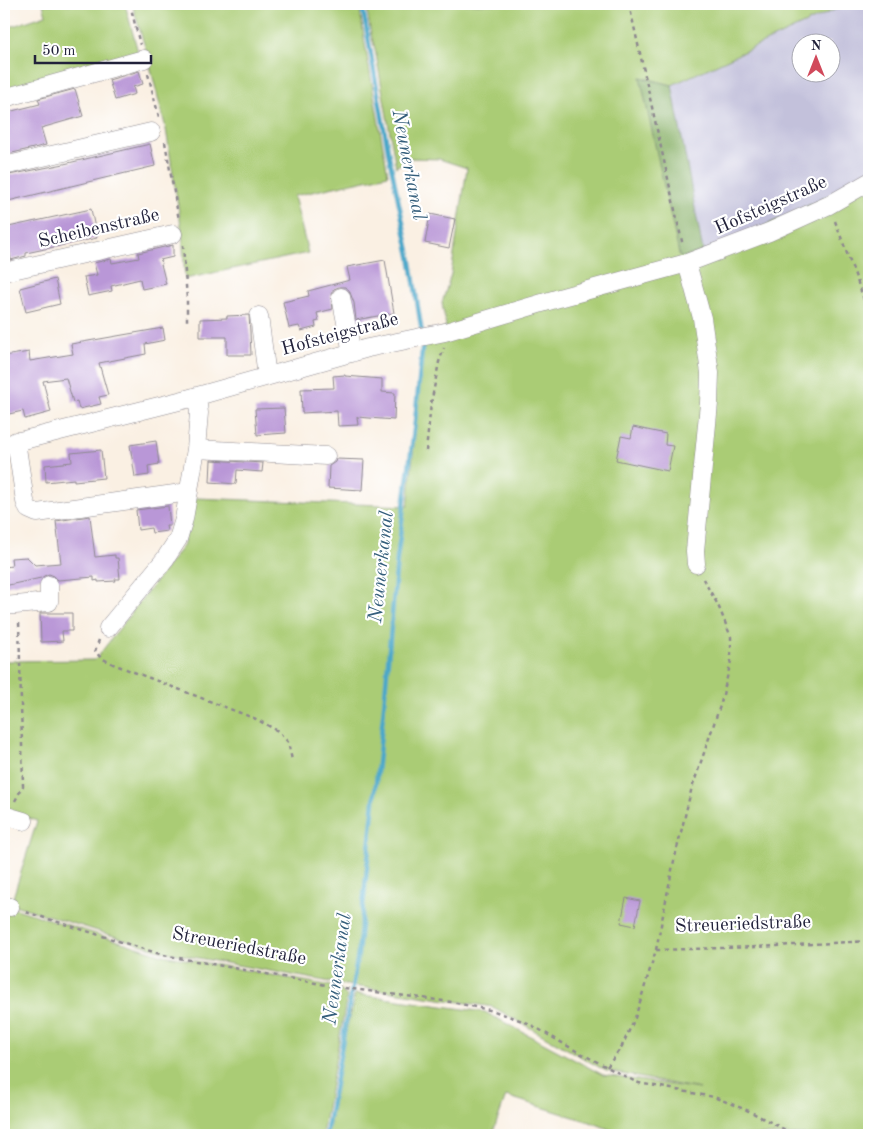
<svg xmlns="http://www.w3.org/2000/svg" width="873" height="1139" viewBox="0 0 873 1139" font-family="'Old Standard TT',serif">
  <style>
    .industrial { fill: #c3c1db; fill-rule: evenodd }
    .green { fill: #aacc75; stroke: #667758 }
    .forest { fill: #87b066; stroke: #546950 }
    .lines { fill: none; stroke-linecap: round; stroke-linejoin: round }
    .stream { stroke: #4ba7c9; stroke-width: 4.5 }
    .building { fill: #b997d7 }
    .minor-casing { stroke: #8e898f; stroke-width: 19 }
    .path { stroke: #8e898f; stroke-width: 2.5; stroke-dasharray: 4 4; stroke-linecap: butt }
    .minor { stroke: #fff; stroke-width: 18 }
    .labels { text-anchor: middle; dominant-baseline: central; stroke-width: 4.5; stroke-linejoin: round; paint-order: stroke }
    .street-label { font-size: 19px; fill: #22223b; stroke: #fff }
    .water-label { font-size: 20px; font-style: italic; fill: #345e7b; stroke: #fff }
  </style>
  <rect width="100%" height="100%" fill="#fff"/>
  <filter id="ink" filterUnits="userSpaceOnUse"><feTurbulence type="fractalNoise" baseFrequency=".02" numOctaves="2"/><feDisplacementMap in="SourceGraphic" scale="10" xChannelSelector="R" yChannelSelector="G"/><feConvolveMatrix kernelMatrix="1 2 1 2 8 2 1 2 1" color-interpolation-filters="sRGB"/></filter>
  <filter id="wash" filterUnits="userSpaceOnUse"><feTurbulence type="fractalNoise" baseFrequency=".0096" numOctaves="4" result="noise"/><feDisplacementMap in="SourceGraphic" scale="20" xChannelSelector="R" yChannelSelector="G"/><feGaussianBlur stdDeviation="1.12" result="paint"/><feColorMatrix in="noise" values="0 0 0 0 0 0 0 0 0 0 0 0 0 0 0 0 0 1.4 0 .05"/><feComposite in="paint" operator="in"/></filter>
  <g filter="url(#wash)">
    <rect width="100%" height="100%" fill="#faf0e3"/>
    <!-- industrial -->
    <path class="industrial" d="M847,4H869V177L724,245L703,251L672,85ZM800,42H830V72H800Z"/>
    <!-- green -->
    <path class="green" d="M43,4H125L138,52L4,93V29L46,15Z
      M132,4H359L365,44L388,175L294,196L308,253L185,279L182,232L166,129L147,54Z
      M366,4H847L672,85L641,77L680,258L724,245L869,177V1135H623L596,1124L506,1096L492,1135H328L343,1043L355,994L485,1012L603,1075L700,1089L606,1071L493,1007L347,985L165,952L11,904L37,821L4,810V661L95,660L183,546L195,498L408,506L424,343L446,326L442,303L451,274L467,168L439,159L409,158L396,167L375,49L371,35Z
      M4,905L163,955L337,987L347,996L322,1135H4Z"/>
    <!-- forest -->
    <path class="forest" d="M640,77L672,85L703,251L680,258Z"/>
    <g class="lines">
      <!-- stream -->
      <path class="stream" d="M362,4L389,156L410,256L422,333
        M326,1135L358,954L384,706L397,559L415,422L423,340"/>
    </g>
    <g id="blocks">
      <!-- building -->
      <path class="building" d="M139,71L143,84L133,87L135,94L115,100L109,80Z
        M75,89L83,116L41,128L46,145L4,155V113L40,104L38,99Z
        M150,144L155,166L4,202V176L64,164Z
        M91,209L97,238L26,253V256L11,260L8,243L4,244V228Z
        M430,214L455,219L449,248L425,243Z
        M173,245V257L160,260L166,284L142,289L140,279L111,286L112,291L88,296L84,277L97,275L94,263L111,259L112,263L139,258L138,253Z
        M385,260L394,313L356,320L354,303L349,290L345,287H339L334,289L331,294L333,309L317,313L319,321L315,322L316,327L301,331L299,326L289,328L283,302L309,296L308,291L350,280L347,267Z
        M55,279L60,304L26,312L20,288Z
        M249,315L250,332L251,355H227V337H200V319L227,318V316Z
        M163,328L165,340L145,344L146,354L99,363L108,395L99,397L101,404L79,409L77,401L73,402L66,378L43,381L51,412L25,419L23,411L4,415V399L8,398L4,373V356L29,352L30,361L73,354L71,344Z
        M345,375V376L382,379V392L395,393L394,420L357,417L358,425L338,426L337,411L302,413L301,389L334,388L333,376Z
        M284,408L286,433L257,435L255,409Z
        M633,427L666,434L665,445L673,446L668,471L616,460L621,436L631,438Z
        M156,441L159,464L148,466L149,475L135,477L130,445Z
        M101,450L104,478L74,481V479L46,482L45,465L72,462L71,453Z
        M336,459L364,460L362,490L328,488L329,466L335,462Z
        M211,460L263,463L262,472L237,470L236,484L210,482Z
        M168,506L170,526H166L167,531L152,533L151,528L138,530L136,510Z
        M90,516L95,557L115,555V558H118L120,579H115L116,581L98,582V580L94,581V577L58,580L54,576L49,574L44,576L41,578L4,586V567L12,566L11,558L27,557L35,565L61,563L56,521Z
        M40,613H72V631H62L63,641L41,642Z
        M626,898L640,901L635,926L621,923Z"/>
    </g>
  </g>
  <g filter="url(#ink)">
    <use href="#blocks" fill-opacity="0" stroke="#8e898f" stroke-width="1"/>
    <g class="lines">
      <!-- minor casing -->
      <g class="minor-casing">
        <path id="minor" d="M4,98L144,59
          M4,166L151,132
          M687,263L702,318L710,373L709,403L695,551L696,564
          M4,272L173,234
          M341,297L352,353
          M259,316L267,376
          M16,441L25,501L28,509L37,513L189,492
          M4,445L187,399L368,348L445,332L559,298L687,263L769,232L829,205L869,182
          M196,449L326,456
          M4,606L49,602V585
          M108,628L165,559L178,539L184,519L196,449L199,413L197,396
          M4,815L24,821
          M4,905L10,907"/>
      </g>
      <!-- path -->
      <path class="path" d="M130,4L140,45
        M629,4L683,246
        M148,74L159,117
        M165,142L179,220
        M835,221L869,313
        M183,245L187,299V321
        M426,451L431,404L439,362L444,348
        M99,640L95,651L101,658L113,664L256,719L278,731L288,742L292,760
        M15,801L23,786L19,621
        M26,912L163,955L337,987L452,1002L494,1011L528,1023L578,1052L634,1081L639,1083L714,1097L749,1111L795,1135
        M656,950L673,865L691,791L721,703L731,661V637L718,605L703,579
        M607,1067L622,1046L635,1018L656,950L757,947L869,941"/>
      <!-- minor -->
      <use href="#minor" class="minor"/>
    </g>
  </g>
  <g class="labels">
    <!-- street labels -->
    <g class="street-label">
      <text transform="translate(771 206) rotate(-24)">Hofsteigstraße</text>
      <text transform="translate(99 229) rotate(-13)">Scheibenstraße</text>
      <text transform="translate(340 335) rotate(-15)">Hofsteigstraße</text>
      <text transform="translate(743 925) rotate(-2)">Streueriedstraße</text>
      <text transform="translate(239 947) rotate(11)">Streueriedstraße</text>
    </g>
    <!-- water labels -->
    <g class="water-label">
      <text transform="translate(408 165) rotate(79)">Neunerkanal</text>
      <text transform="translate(382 567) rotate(-84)">Neunerkanal</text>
      <text transform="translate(338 969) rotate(-82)">Neunerkanal</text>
    </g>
  </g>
  <!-- margin -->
  <rect width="873" height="1139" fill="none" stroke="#fff" stroke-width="20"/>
  <!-- north arrow -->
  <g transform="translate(816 58)"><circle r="24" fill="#ffffff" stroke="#a7a7b1"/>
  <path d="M0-4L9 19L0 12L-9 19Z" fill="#d1495b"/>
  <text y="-8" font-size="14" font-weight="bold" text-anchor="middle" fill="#22223b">N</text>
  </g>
  <!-- scale -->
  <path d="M35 55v8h116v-8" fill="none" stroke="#22223b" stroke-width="2.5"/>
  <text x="42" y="55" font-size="15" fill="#22223b" stroke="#ffffff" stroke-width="4" paint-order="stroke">50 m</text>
</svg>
